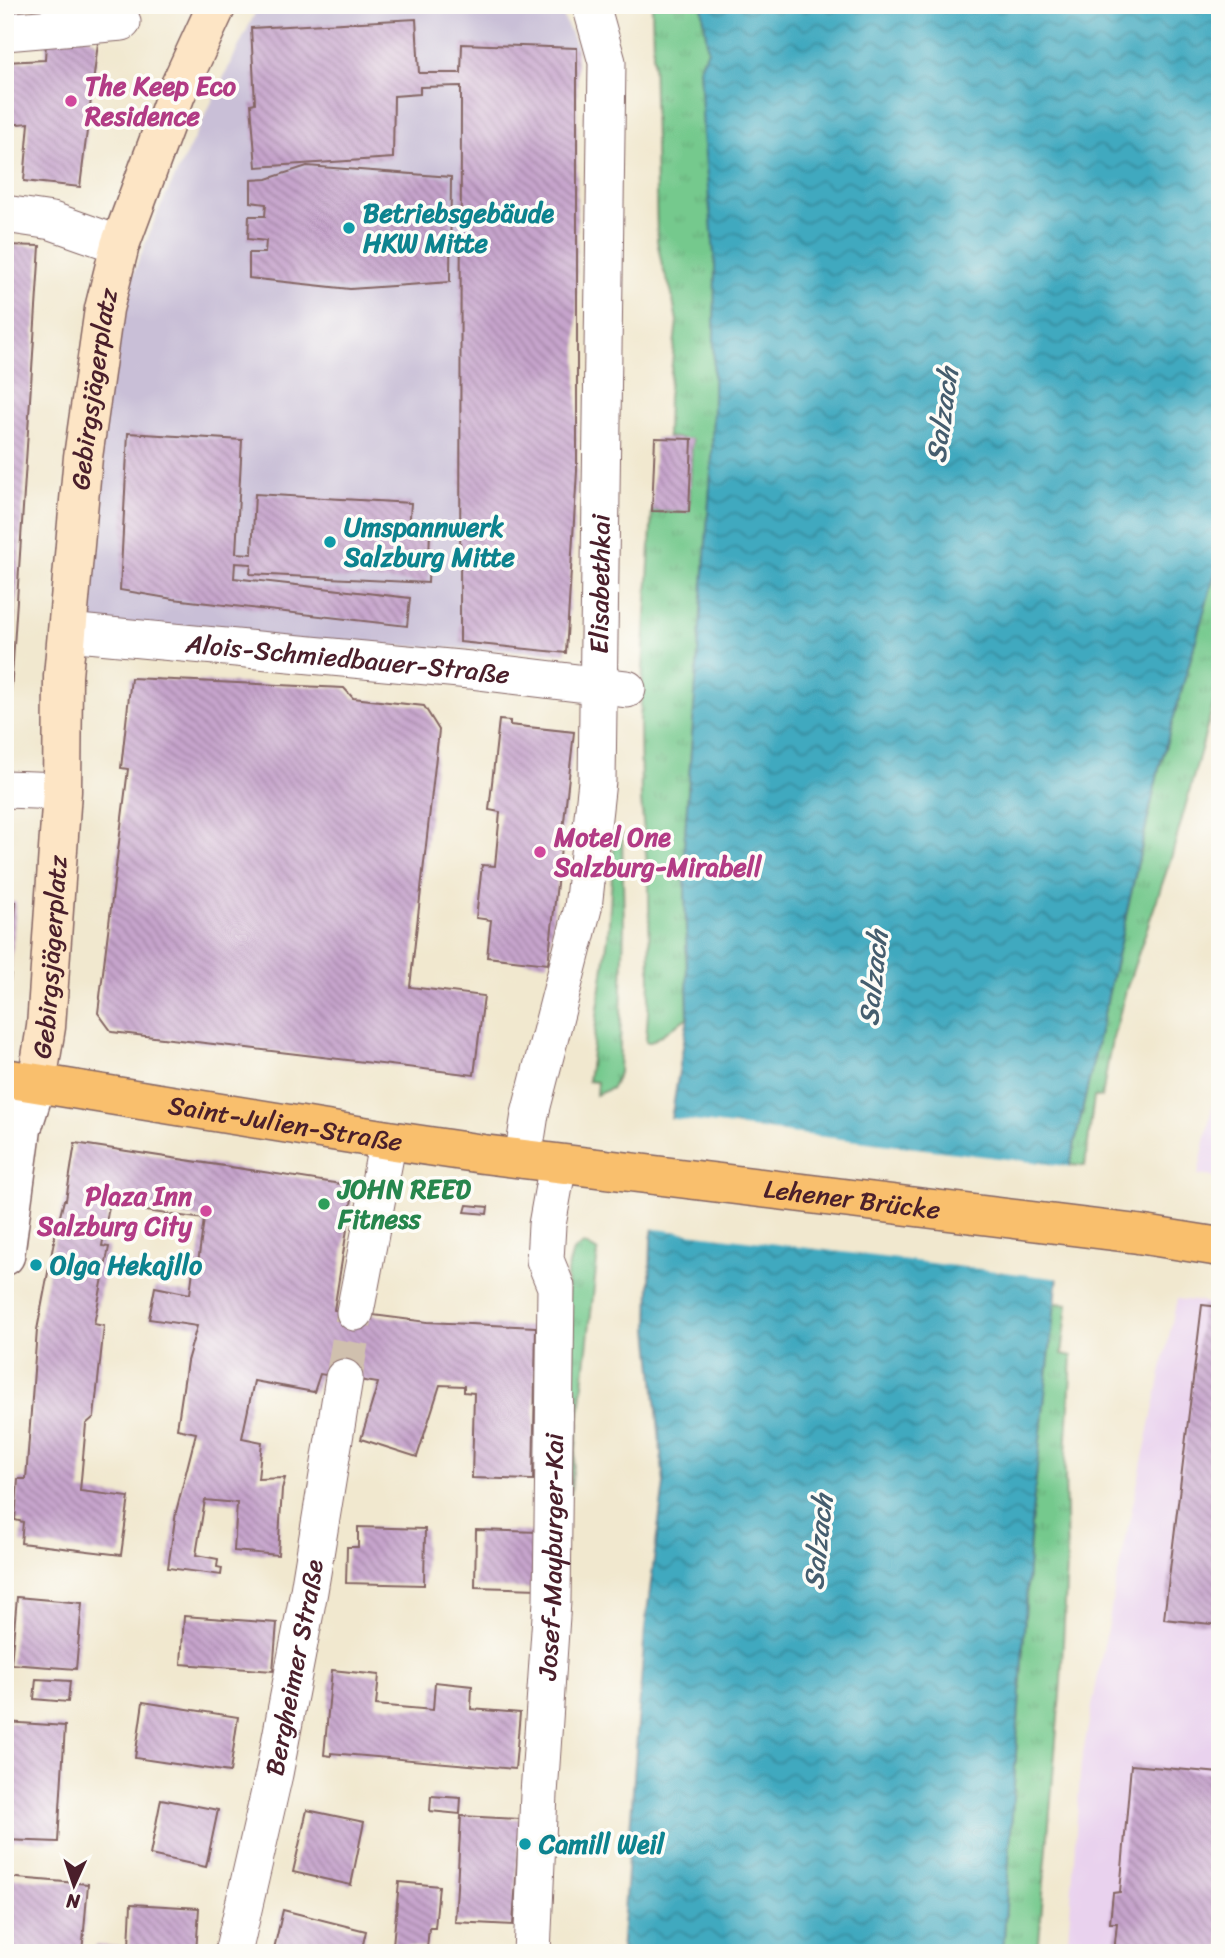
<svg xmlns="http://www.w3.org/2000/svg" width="1225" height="1958" viewBox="0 0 1225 1958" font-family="Sriracha,sans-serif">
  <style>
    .built { fill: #e9d2ee }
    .industrial { fill: #c9bfd7 }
    .grass { fill: url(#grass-tufts); stroke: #60745c; stroke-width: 2 }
    .water { fill: url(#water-waves); stroke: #446475; stroke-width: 2 }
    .pier { fill: #f1e8cf }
    .building { fill: url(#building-back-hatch) }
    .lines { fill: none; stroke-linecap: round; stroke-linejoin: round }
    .minor-tunnel { stroke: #d0c0ae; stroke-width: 37; stroke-dasharray: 37 18; stroke-linecap: butt }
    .minor-casing { stroke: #846564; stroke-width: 39 }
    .tertiary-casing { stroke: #846564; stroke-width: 41 }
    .secondary-casing { stroke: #846564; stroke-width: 41 }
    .primary-casing { stroke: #846564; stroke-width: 41 }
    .minor { stroke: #fff; stroke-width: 37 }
    .tertiary { stroke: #fff; stroke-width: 38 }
    .secondary { stroke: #fde5c5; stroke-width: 38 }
    .primary { stroke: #f9bf6d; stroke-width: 38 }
    .hotel-dot { fill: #d1479c; stroke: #fdfcf7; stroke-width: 2.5 }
    .culture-dot { fill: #0f9aa8; stroke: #fdfcf7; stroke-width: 2.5 }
    .leisure-dot { fill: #2e9e5b; stroke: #fdfcf7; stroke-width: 2.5 }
    .labels { text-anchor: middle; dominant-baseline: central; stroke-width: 7; stroke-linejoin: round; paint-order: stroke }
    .hotel-label { font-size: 26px; font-weight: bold; fill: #b23c85; stroke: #fdfcf7; text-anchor: start }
    .culture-label { font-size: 26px; font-weight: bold; fill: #0d838f; stroke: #fdfcf7; text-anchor: start }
    .street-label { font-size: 26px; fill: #4a1f2b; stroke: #fdfcf7 }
    .leisure-label { font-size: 26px; font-weight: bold; fill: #27864d; stroke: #fdfcf7; text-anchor: start }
    .water-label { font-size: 28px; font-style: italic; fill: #455d6e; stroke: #fdfcf7 }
  </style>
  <defs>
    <pattern id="grass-tufts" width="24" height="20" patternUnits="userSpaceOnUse" patternTransform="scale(1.75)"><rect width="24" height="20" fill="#75c98d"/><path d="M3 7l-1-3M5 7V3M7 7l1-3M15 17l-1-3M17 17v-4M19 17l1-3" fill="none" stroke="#67ac7a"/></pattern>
    <pattern id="water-waves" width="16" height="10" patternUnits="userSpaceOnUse" patternTransform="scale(1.75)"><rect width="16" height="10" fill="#3fa9bf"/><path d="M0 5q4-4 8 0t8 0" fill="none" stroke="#37899b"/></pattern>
    <pattern id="building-back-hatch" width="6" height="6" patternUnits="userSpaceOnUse" patternTransform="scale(1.75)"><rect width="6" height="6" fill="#c6a4cc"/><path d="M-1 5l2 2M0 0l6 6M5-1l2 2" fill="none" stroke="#a385a6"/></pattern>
  </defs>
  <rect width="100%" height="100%" fill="#fdfcf7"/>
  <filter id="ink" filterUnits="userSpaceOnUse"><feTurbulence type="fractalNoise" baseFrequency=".0143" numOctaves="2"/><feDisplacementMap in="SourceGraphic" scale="14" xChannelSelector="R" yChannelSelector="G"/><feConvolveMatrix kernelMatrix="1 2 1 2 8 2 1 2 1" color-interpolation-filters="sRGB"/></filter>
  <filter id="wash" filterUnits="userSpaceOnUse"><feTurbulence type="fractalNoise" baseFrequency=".00686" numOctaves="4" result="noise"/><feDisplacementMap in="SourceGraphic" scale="28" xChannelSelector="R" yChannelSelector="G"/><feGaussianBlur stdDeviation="1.57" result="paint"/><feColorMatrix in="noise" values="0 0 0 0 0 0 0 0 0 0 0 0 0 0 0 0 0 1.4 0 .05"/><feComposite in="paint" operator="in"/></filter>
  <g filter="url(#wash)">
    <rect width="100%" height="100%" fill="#f1e8cf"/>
    <!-- built -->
    <path class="built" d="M1220,1069V1178L1198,1175Z
      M1177,1299L1220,1304V1953H1067L1081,1763L1115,1588Z"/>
    <!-- industrial -->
    <path class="industrial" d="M259,5H558L577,48V471L566,653L67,632L95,370L158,212Z"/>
    <!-- grass -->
    <path class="grass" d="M652,5H702L708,50L700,67L715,265V330L712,458L705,566L684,847L688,1017L651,1042H646L650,982L649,886L641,800L640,721L652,511L689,512L692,440L667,437L668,397L677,321L671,290L662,266L657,240Z
      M1220,556V680L1172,855L1126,990L1110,1049L1102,1097H1094L1085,1166L1070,1165L1159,769Z
      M615,830H618L622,834L624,927L619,1073L612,1088L596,1095L597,1082L588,1081L608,937Z
      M584,1244L598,1252L570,1498L567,1272L573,1251Z
      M1055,1303L1068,1304L1062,1354L1072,1356L1065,1471L1067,1565L1061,1682L1038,1953H1003L1031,1524Z"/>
    <!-- water -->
    <path class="water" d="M702,5H1220V556L1159,769L1070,1165L1031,1524L1003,1953H621L645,1628L664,1484L649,1328L651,1240L688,1017L684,847L712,458L715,265L703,135L700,67L708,50Z"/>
    <!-- pier -->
    <path class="pier" d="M667,1118L1073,1167L1061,1279L649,1228Z"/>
    <g id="blocks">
      <!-- building -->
      <path class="building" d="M416,19L419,73H461L462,44L577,48V471L566,653L460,642L461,86L420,87V94L394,96L393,158L256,167L251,104L255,103L251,28Z
        M88,37L98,43L80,187L24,181L29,123L5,125V62L45,60L46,41Z
        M307,166L451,177L450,282L350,289L249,278V253H265L266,241L248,239L249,216H265L266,204L251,202V180L267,179Z
        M5,245L40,246L7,754H5Z
        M128,433L242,440L236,553L252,554L255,494L411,503L409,530L430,531L428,583L250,574L251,564L235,563L234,578L410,598L407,626L173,599L120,590Z
        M655,438L692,439L689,512L652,511Z
        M131,678L344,688L353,698L424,706L439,730L410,987L484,996L474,1075L112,1032L98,1013L128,769L121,768Z
        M499,720L510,721V725L574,732L548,964L487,957L491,920L476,918L482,865L495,866L500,812L489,810Z
        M5,901L16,902L8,1010L5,1012Z
        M75,1143L354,1186L334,1310L427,1322L536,1327L533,1480L472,1478L474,1393L464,1392V1386L440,1385L417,1457L361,1439L378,1383L320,1374L314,1392L254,1381L242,1438L262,1442L258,1479L285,1478L282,1489L278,1555L234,1551L237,1503L205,1500L196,1555L218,1559L217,1567L222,1568L221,1575L168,1568L176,1512L196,1433L177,1429L187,1361L197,1326L149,1319L155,1287L190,1294L194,1262L198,1263L204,1219L109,1206L102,1246L109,1247L94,1324L104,1326L94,1417L86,1424L80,1491L129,1497L121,1555L21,1543L23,1522L15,1520L18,1479H26L37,1330L55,1236L64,1200H66Z
        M467,1205L488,1207L487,1214L465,1212Z
        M1202,1305L1220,1307V1625L1164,1619Z
        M358,1527L425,1529L424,1585L346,1583L347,1547H358Z
        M476,1530L539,1532L538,1589L475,1587Z
        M17,1597L82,1603L76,1669L11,1664Z
        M184,1616L277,1623L273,1671L181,1664Z
        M332,1670L379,1675L376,1705L433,1710L435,1682L472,1686L471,1709L520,1713L515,1769L331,1753V1756L324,1755Z
        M36,1679L70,1681L68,1702L34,1699Z
        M143,1702L238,1717L230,1772L135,1758Z
        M5,1722L65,1726L58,1842L5,1840Z
        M1131,1765L1220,1773V1953H1114L1117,1923H1110L1113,1893L1120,1892Z
        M431,1796L461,1798L460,1814L430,1811Z
        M161,1799L218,1810L206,1867L150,1855Z
        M307,1810L364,1822L351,1885L293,1872Z
        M461,1816L520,1819L513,1925L455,1922Z
        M5,1877L88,1884L82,1953L5,1949Z
        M399,1882L439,1886L435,1928H429L427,1948L393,1945Z
        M131,1904L199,1908L196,1953H95V1945L129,1947Z
        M283,1910L366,1931L361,1953H273Z"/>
    </g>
  </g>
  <g filter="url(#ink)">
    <use href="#blocks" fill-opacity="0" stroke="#846564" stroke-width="2"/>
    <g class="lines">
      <!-- minor-tunnel -->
      <path class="minor-tunnel" d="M344,1378L355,1312"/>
      <!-- minor casing -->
      <g class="minor-casing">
        <g id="minor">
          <path d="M5,32L122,22"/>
          <path d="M5,214L52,221L120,245"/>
          <path id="s1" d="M67,632L470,670L627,689"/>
          <path d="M5,789L62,791"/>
          <path id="s2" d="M523,1159L530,1114L583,908L597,781L607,62L591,5"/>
          <path d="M355,1312L388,1140"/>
          <path id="s3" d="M233,1953L274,1774L309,1591L344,1378"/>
          <path id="s4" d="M532,1953L539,1794L552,1601L556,1287L545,1260L547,1225L558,1164"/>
        </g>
      </g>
      <!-- tertiary casing -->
      <g class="tertiary-casing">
        <path id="tertiary" d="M5,1256L22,1129L37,1082"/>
      </g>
      <!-- secondary casing -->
      <g class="secondary-casing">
        <g id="secondary">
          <path id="s5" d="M37,1082L46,1027L62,791L63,676L83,457L104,309L120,245L176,94L217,5"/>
        </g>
      </g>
      <!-- primary casing -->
      <g class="primary-casing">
        <g id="primary">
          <path id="s6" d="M5,1078L388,1140L483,1154L1138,1234L1220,1247"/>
        </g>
      </g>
      <!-- minor -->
      <use href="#minor" class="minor"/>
      <!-- tertiary -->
      <use href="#tertiary" class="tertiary"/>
      <!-- secondary -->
      <use href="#secondary" class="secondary"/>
      <!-- primary -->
      <use href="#primary" class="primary"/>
    </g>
  </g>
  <!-- markers -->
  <g class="hotel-dot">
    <circle cx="71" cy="101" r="7"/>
    <circle cx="540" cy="852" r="7"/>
    <circle cx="206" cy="1211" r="7"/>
  </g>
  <g class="culture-dot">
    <circle cx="349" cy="228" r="7"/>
    <circle cx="330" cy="542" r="7"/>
    <circle cx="36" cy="1265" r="7"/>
    <circle cx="525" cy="1844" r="7"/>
  </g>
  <circle class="leisure-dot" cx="324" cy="1204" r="7"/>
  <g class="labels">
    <!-- hotel labels -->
    <g class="hotel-label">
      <text x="85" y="86">The Keep Eco<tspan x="85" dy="30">Residence</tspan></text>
      <text x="554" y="837">Motel One<tspan x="554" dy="30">Salzburg-Mirabell</tspan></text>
      <text x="192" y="1196" text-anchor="end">Plaza Inn<tspan x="192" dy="30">Salzburg City</tspan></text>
    </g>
    <!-- culture labels -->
    <g class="culture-label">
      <text x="363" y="213">Betriebsgebäude<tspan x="363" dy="30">HKW Mitte</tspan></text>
      <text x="344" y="527">Umspannwerk<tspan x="344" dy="30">Salzburg Mitte</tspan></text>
      <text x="50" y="1265">Olga Hekajllo</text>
      <text x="539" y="1844">Camill Weil</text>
    </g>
    <!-- street labels -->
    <g class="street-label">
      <text stroke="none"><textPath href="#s5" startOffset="696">Gebirgsjägerplatz</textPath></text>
      <text stroke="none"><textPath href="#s2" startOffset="583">Elisabethkai</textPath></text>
      <text stroke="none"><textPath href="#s1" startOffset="282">Alois-Schmiedbauer-Straße</textPath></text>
      <text stroke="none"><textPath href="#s5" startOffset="126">Gebirgsjägerplatz</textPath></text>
      <text stroke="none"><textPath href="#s6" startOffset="284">Saint-Julien-Straße</textPath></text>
      <text stroke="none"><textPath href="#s6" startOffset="856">Lehener Brücke</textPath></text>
      <text stroke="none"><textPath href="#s4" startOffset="397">Josef-Mayburger-Kai</textPath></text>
      <text stroke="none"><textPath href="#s3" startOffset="292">Bergheimer Straße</textPath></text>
    </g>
    <!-- leisure labels -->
    <g class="leisure-label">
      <text x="338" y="1189">JOHN REED<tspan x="338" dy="30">Fitness</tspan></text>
    </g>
    <!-- water labels -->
    <g class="water-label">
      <text transform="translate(942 415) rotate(-82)">Salzach</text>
      <text transform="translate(873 978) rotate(-84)">Salzach</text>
      <text transform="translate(818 1542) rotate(-84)">Salzach</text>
    </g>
  </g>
  <!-- margin -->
  <rect width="1225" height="1958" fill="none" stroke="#fdfcf7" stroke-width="28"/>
  <!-- north arrow -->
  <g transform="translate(74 1885) rotate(183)" stroke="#fdfcf7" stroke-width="5" paint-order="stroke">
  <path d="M0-5L12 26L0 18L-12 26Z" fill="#4a1f2b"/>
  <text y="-10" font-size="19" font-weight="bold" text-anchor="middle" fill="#4a1f2b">N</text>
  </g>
</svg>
